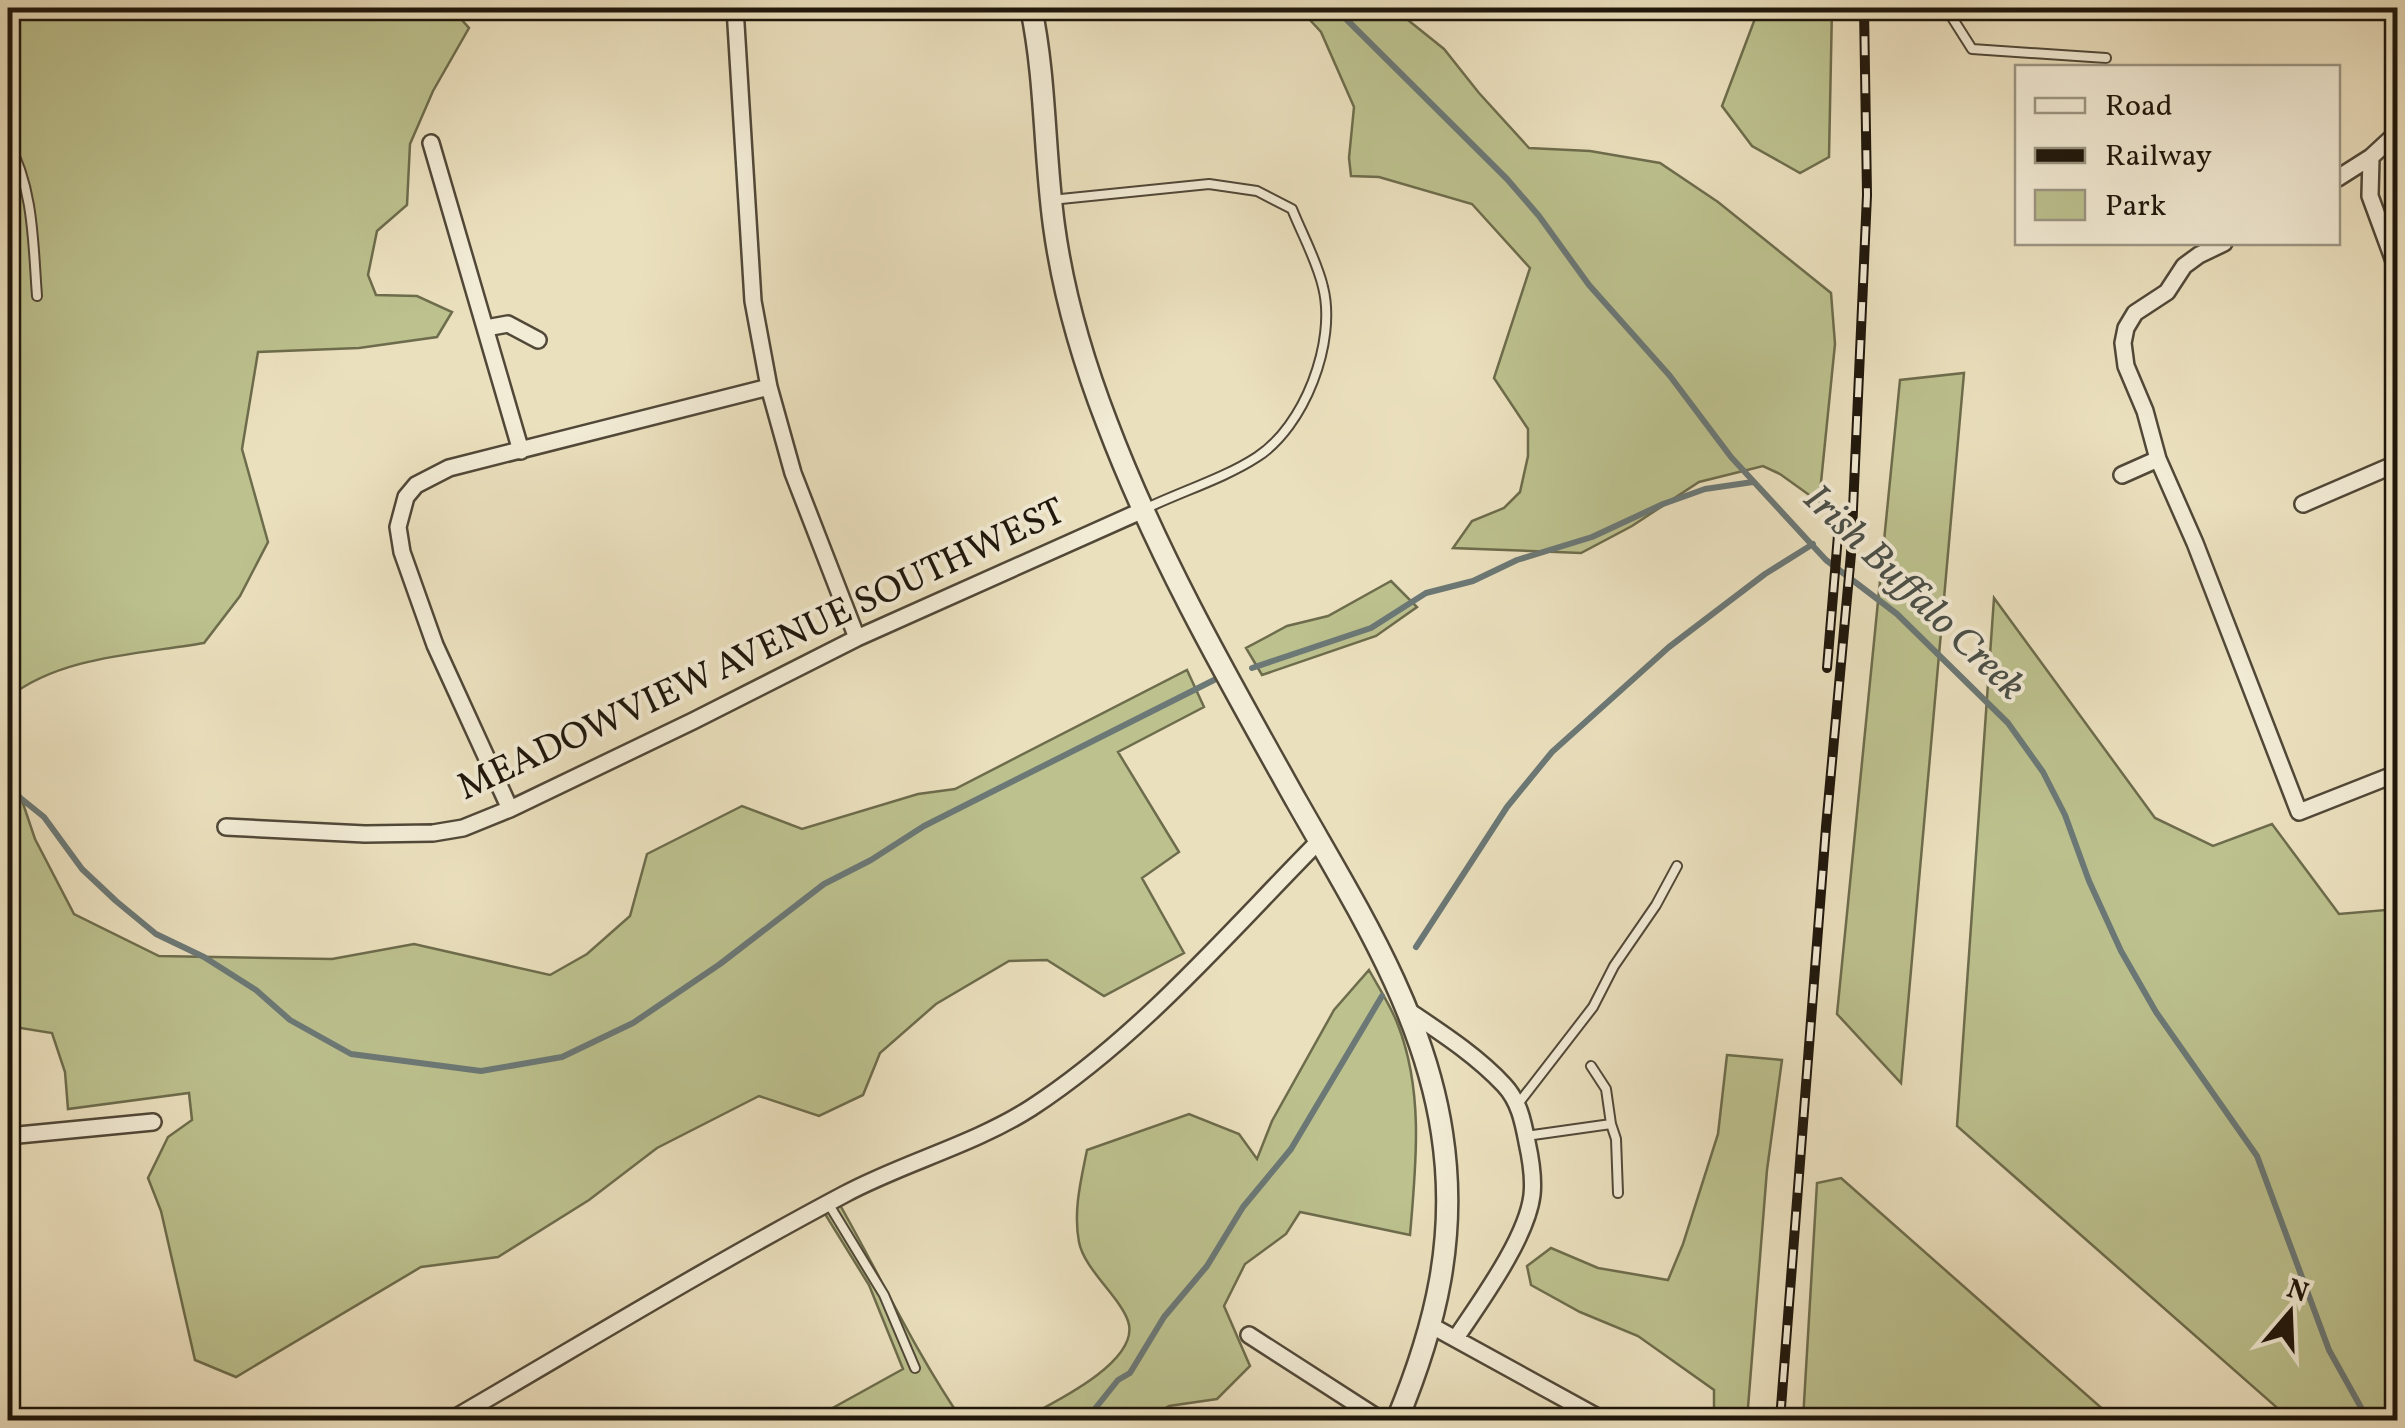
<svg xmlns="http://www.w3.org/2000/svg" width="2405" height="1428" viewBox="0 0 2405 1428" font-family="Vollkorn,serif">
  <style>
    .green { fill: #bcc18e; stroke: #6d6c4c; stroke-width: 2.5 }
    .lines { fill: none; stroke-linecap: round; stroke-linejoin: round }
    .stream { stroke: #6b7876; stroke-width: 6 }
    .service-casing { stroke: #514838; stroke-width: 12 }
    .minor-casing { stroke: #514838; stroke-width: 20 }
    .tertiary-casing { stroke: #514838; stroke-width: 25 }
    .service { stroke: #f2ebd5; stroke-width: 8 }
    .minor { stroke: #f2ebd5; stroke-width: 15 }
    .tertiary { stroke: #f2ebd5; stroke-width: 20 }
    .rail-casing { stroke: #1e160b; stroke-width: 10 }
    .rail { stroke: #f2ebd5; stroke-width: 6; stroke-dasharray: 19; stroke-linecap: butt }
    .labels { text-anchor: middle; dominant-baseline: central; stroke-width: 8; stroke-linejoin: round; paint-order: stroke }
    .street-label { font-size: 38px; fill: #1e160b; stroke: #f2ebd5 }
    .water-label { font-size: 40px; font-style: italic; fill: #4b4f49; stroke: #f2ebd5 }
  </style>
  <rect width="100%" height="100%" fill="#ebe0be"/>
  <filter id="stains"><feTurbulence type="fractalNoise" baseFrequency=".002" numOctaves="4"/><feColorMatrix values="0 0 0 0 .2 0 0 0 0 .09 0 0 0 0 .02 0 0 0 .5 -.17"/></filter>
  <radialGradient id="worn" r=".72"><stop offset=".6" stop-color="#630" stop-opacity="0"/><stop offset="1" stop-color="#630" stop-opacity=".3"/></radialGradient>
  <!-- green -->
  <path class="green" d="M8,8H451L469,28L433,91L410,144L407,205L377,231L368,275L376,295L417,296L452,312L437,337L359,348L258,352L242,449L268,542L240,596L204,643C141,654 59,656 8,698Z
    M1299,8H1393L1444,49L1479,93L1529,148L1590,151L1660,163L1718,202L1831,293L1835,344L1819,502L1780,474L1763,466L1699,482L1632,526L1581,553L1453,548L1472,521L1504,508L1520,492L1528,456V429L1494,378L1530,268L1472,204L1379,177L1351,176L1349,158L1354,107L1321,32Z
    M1759,8H1832L1829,157L1800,173L1752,146L1722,106Z
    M1964,373L1901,1083L1837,1014L1900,380Z
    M1391,581L1417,607L1376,636L1262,675L1246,648L1287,626L1328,616Z
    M1994,598L2155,818L2213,846L2272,824L2339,914L2397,909V1420H2291L1957,1126Z
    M1187,670L1204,707L1118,752L1179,852L1142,878L1184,953L1104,996L1047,960L1009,961L936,1004L880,1053L863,1095L819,1116L759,1096L657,1148L589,1200L498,1257L421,1267L236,1377L195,1360L161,1211L148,1178L168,1137L192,1120L189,1093L68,1109L65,1072L52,1033L8,1026V759L35,839L74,914L159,956L332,959L414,944L550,975L587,954L630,916L647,854L742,806L802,829L918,794L955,789Z
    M1369,970C1379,988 1391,1006 1398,1025C1424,1092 1416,1165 1410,1235L1300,1212L1286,1234L1245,1264L1224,1306L1250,1366L1217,1399L1169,1406L1146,1420H1021C1049,1405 1142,1362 1128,1321C1120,1297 1084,1269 1079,1242C1073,1211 1081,1180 1087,1150L1189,1114L1239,1134L1257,1159L1272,1121L1334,1010Z
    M1727,1055L1782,1060L1767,1170L1747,1420H1714V1390L1638,1336L1580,1312L1531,1285L1527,1266L1551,1248L1598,1268L1668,1280L1683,1244L1718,1134Z
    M1841,1178L2115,1420H1803L1817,1183Z
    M840,1205C881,1277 915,1352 962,1420H811L903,1369L869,1285L825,1214Z"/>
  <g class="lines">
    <!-- stream -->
    <path class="stream" d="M1335,8L1507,179L1539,216L1589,285L1670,376L1731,457L1826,560L1897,614L2008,723L2043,772L2065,815L2089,881L2121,951L2156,1012L2257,1156L2329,1350L2368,1420
      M1252,668L1371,628L1426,593L1473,581L1517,560L1592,537L1663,504L1705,489L1753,482
      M8,788L44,817L82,869L116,901L156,934L204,957L256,990L290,1020L351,1054L481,1071L562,1057L633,1023L720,964L824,884L871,860L924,826L1214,680
      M1416,947L1507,807L1552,752L1669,647L1765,574L1813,544
      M1086,1420L1118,1380L1130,1373L1164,1317L1207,1266L1243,1207L1291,1149L1382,996"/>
    <!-- service casing -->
    <g class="service-casing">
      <path id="service" d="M1946,8L1972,49L2106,58
        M8,142C34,189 33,244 37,296
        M1051,200L1209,184L1257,191L1292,209C1302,234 1317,261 1323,287C1337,342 1304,427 1257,457C1225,478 1180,492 1145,509
        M1518,1104L1593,1007L1614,966L1656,905L1677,866
        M1611,1124L1616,1139L1618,1193
        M1526,1136L1611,1124L1606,1089L1591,1066
        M828,1203L884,1295L915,1368"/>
    </g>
    <!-- minor casing -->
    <g class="minor-casing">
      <path id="minor" d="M735,8L753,301L769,387L793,473L857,638
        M431,143L521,451
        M2371,157L2370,196L2398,272
        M2338,178L2371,157L2398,132
        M2224,243L2199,255L2184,266L2167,292L2135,313L2126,328L2123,343L2126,366L2145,411L2158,459L2195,543L2299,812L2398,773
        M486,328L508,324L538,340
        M2122,475L2158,459
        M2303,504L2398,463
        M510,809L435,645L402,552L398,527L406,497L416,485L449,468L769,387
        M226,827L365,834L433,833L463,828L510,809L693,721L857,638L1141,511
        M1406,1009C1440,1032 1476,1055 1504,1085C1519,1101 1523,1121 1527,1142C1531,1160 1534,1177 1532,1195C1527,1238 1480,1302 1456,1338
        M8,1136L153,1122
        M1432,1326L1603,1420
        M1249,1335L1381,1420
        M451,1420C582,1344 711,1265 845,1194C905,1162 973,1145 1031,1108C1140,1037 1228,933 1319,841"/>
    </g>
    <!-- tertiary casing -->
    <g class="tertiary-casing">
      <path id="tertiary" d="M1031,8C1046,79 1044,153 1054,226C1063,292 1083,361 1107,423C1157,555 1228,679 1297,802C1356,906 1424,1012 1442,1133C1458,1237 1436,1326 1397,1420"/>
    </g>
    <!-- service -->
    <use href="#service" class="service"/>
    <!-- minor -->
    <use href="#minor" class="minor"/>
    <!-- tertiary -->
    <use href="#tertiary" class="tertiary"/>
    <!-- rail casing -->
    <g class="rail-casing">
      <path id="rail" d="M1827,668L1839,523
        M1780,1420L1826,827L1851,554L1867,195L1864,8"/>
    </g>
    <!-- rail -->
    <use href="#rail" class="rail"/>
  </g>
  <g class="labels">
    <!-- street labels -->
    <g class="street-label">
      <text transform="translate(762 651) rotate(-25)">MEADOWVIEW AVENUE SOUTHWEST</text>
    </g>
    <!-- water labels -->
    <g class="water-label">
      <text transform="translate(1913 594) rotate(44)">Irish Buffalo Creek</text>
    </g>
  </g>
  <!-- margin -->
  <rect width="2405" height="1428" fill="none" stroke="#ebe0be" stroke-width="40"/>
  <rect x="10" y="10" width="2385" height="1408" fill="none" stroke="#1e160b" stroke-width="5"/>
  <rect x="20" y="20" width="2365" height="1388" fill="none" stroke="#1e160b" stroke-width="2.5"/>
  <!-- legend -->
  <rect x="2015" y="65" width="325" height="180" fill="#f2ebd5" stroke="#9d9684" stroke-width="2.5"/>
  <rect x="2035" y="98" width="50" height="15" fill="#f2ebd5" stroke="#9d9684" stroke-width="2.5"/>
  <text x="2105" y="115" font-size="30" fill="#1e160b">Road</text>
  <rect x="2035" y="148" width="50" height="15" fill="#1e160b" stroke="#9d9684" stroke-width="2.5"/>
  <text x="2105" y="165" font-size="30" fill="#1e160b">Railway</text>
  <rect x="2035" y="190" width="50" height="30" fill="#bcc18e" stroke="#9d9684" stroke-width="2.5"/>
  <text x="2105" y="215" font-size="30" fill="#1e160b">Park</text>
  <!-- north arrow -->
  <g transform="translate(2290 1313) rotate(19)" stroke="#f2ebd5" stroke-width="8" paint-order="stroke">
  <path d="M0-8L18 38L0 25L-18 38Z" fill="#1e160b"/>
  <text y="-15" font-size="28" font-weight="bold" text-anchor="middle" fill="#1e160b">N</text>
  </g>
  <rect width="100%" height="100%" filter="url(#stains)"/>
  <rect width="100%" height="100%" fill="url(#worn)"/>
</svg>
